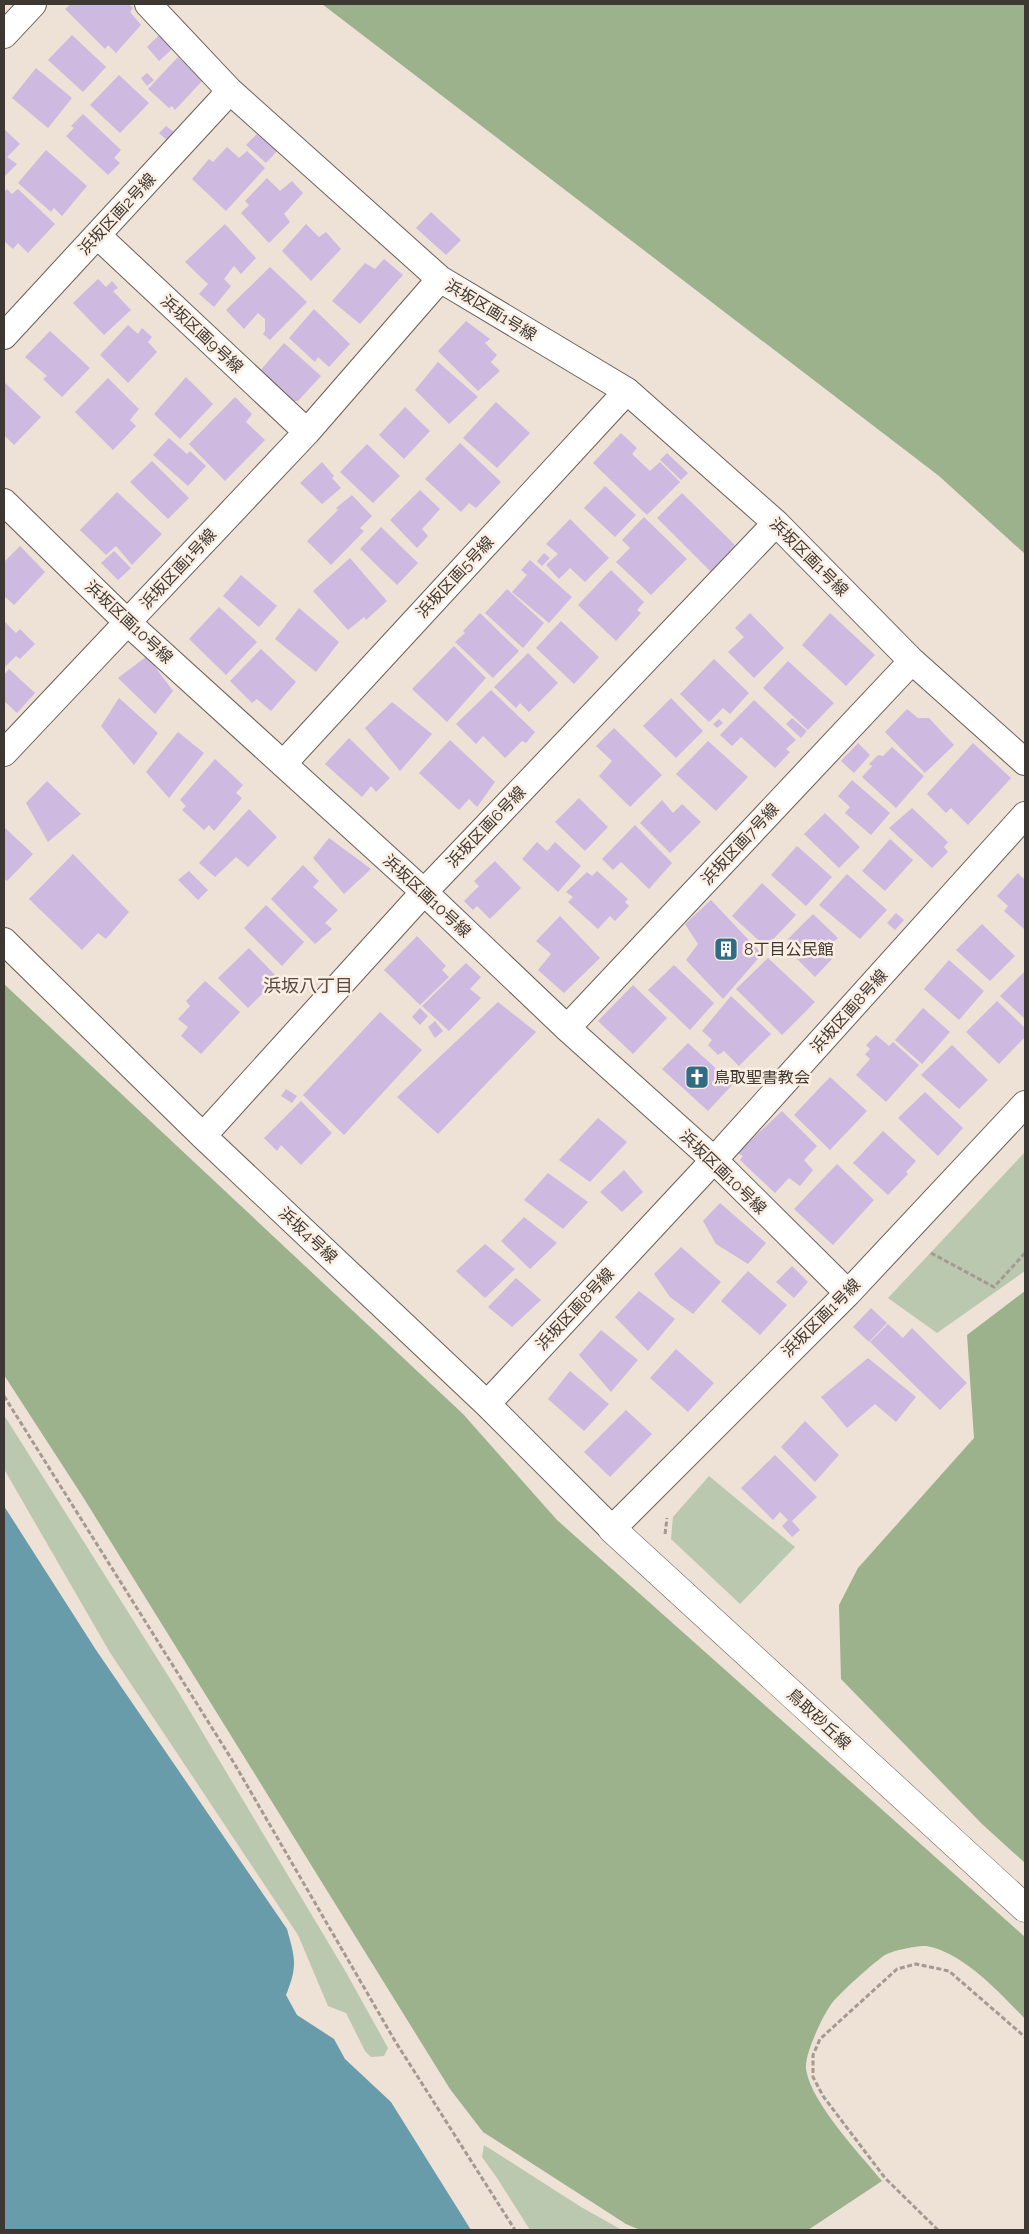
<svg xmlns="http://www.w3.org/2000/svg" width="1029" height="2234" viewBox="0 0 1029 2234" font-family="Raleway,'Noto Sans JP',sans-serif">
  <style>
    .green { fill: #bac8b0 }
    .forest { fill: #9cb28c }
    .water { fill: #689caa }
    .building { fill: #ceb9e0 }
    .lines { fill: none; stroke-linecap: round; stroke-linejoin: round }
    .minor-casing { stroke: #695e54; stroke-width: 28 }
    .secondary-casing { stroke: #695e54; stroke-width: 29 }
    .path { stroke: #a49a91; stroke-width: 3; stroke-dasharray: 5 2.5; stroke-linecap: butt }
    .minor { stroke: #fff; stroke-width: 26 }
    .secondary { stroke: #fff; stroke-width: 28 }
    .labels { text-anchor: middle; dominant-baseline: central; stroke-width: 5; stroke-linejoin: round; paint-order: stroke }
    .street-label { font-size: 16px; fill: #3d3833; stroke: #fbeee2 }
    .poi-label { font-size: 16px; fill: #3d3833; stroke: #fbeee2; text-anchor: start }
    .neighbourhood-label { font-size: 18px; fill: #554b41; stroke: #fbeee2 }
  </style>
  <rect width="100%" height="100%" fill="#eee1d5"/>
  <!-- green -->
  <path class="green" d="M1025,1152V1271L937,1333L888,1298Z
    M4,1415L179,1693L347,1974L388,2048L384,2056L371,2057L365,2051L346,2013L328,2006L298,1935L109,1651L4,1469Z
    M709,1476L795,1547L740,1604L671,1539L673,1517Z
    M484,2145L581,2207L622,2230H530L497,2178L482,2157Z"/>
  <!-- forest -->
  <path class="forest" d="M322,4H1025V554L939,476Z
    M4,984L463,1414L557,1520L1025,1937V2019C1000,1993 963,1952 926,1946C919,1945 890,1951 885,1955C874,1962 840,1993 832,2003C823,2015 804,2055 806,2069C811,2103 860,2154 882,2181L808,2230H640L626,2224L483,2132L450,2089L83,1497L4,1375Z
    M1025,1291V1863L982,1824L841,1679L839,1605L858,1568L974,1438L967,1335Z"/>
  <!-- water -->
  <path class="water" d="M4,1506L96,1650L287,1929C295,1958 298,1966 286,1995L297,2015L334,2039L345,2059L391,2102L471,2230H4Z"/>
  <!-- building -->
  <path class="building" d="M71,4H129L133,8L130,12L141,25L116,53L108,45L105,49L65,9Z
    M72,35L106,67L83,92L48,60Z
    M159,35L173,48L159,61L147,47Z
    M178,57L203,80L175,110L172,106L169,108L148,89Z
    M36,68L72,98L48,128L12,98Z
    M147,73L154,80L147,86L141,78Z
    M119,75L149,103L120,133L90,105Z
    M83,114L121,150L114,158L120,163L108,175L66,136L74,128L71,126Z
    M166,126L174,132L167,140L159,133Z
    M4,129L20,144L7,157L17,164L5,176Z
    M257,134L277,151L266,163L246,145Z
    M227,147L239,158L247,151L265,168L226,211L192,179L209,159L213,162Z
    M46,150L87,186L62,216L54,208L51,212L18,183Z
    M267,178L280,191L292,181L303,193L284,214L290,222L269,243L241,213L249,205L245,201Z
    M7,189L12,194L18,189L55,224L28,253L18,243L13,249L4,241V192Z
    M431,212L461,240L446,255L416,228Z
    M225,224L256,258L241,274L234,266L224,279L231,286L214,307L199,294L208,284L185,262Z
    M306,224L319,237L326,232L341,249L311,281L282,251Z
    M384,259L403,275L360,324L332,301L365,263L375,269Z
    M270,267L307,302L270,340L263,334L265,331V319L258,313L244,329L226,310Z
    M98,279L106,287L112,281L118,288L113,291L131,310L104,335L73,303Z
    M314,309L350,344L329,367L318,357L315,362L289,338Z
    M466,321L490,339L485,343L497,355L491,362L500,371L478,391L438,351Z
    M128,325L138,334L142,328L152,337L148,342L157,352L128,383L100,355Z
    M50,331L90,368L62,397L43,379L47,376L25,357Z
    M284,343L321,376L298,401H288L259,372Z
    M438,362L478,397L449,424L415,390Z
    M186,377L213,404L180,439L154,414Z
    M108,378L139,409L130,420L136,426L113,450L75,412Z
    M4,382L41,417L14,445L4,435Z
    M235,397L252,414L246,422L265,440L225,481L189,444Z
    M496,402L530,433L497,468L463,438Z
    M405,407L430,431L404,459L379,435Z
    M621,433L637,448L632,454L650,471L660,462L680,482L647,515L593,463Z
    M169,438L187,454L190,451L206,466L188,486L153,455Z
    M460,443L501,482L476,508L469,503L461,512L425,479Z
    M367,444L400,476L373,503L340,472Z
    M667,453L688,473L681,480L660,460Z
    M152,461L189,498L168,519L130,482Z
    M322,462L334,476L332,478L341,488L322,504L300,483Z
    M605,486L636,515L615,537L584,508Z
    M420,490L440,509L422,529L428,536L417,548L390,520Z
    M117,492L162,534L132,565L116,546L106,555L80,530Z
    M682,493L735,545L711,572L657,518Z
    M352,495L372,516L360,528L364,531L331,565L307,541L338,510L336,508Z
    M644,517L687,559L651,595L616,562L630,548L622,540Z
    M570,519L609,558L585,582L570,568L559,579L546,565L558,554L546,544Z
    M381,527L418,563L397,585L360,549Z
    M20,546L45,572L14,605L4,596V562Z
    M114,551L131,568L118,580L101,563Z
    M544,553L550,558L542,566L537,561Z
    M350,558L387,601L366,620L364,617L348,630L313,591Z
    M530,560L572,597L549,623L512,592L527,575L521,570Z
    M611,570L644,602L637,610L641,613L616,641L578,605Z
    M241,575L277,606L259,627L223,596Z
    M507,589L544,623L523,648L485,613Z
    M219,607L257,642L226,675L189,639Z
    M299,608L339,642L316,672L275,639Z
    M480,613L519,651L493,678L455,642L465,633L463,631Z
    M750,613L784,648L754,678L728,652L744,637L735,628Z
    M830,613L875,655L846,686L802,645Z
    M4,621L16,633L20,629L35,644L20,659L16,656L4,668Z
    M561,621L599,657L574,684L536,648Z
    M454,646L486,678L447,722L412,689Z
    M261,649L296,682L271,711L257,699L252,703L230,681Z
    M528,653L558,683L529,712L520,703L516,708L494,687Z
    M147,656L173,691L155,714L118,678Z
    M714,659L749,693L730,714L723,708L709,722L680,694Z
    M788,661L834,703L808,730L763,688Z
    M9,669L35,693L17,713L4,701V675Z
    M491,690L535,732L526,743L522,741L505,758L483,736L476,744L456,724Z
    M119,698L158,733L134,765L101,726Z
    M671,698L703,731L676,758L643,726Z
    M754,700L796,740L786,749L790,752L775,768L741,737L732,746L720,735Z
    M392,702L432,734L400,771L365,728Z
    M907,709L918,718H929L954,745L925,773L885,732Z
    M792,718L807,731L801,738L786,724Z
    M719,719L723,723L717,728L713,724Z
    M614,728L662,775L630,807L599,776L612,761L596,746Z
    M178,732L204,753L169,798L146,772Z
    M349,738L390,778L376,792L371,786L362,797L325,764Z
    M450,740L495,782L477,807L469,799L459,810L419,773Z
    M708,741L748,777L716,811L676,774Z
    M858,743L870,755L854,773L841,761Z
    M973,743L1011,778L968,825L951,808L946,813L927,794Z
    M892,747L924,776L896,808L862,777L872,766L869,764L878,755L883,756Z
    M215,759L243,785L236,793L242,798L214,831L209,825L204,830L182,810L186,806L180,800Z
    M852,780L890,813L871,835L845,813L850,807L838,796Z
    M47,781L81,814L48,842L26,803Z
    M579,798L608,827L585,851L555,822Z
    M662,800L673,813L682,804L701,822L670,853L640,823Z
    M912,808L948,842L944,847L948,852L932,868L889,828Z
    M249,809L277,837L248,867L236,857L215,877L199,863Z
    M825,813L860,847L839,868L804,834Z
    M635,825L672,863L649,889L621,862L613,870L602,859Z
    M4,827L33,854L7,881L4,878Z
    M329,838L371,869L344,894L313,858Z
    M890,839L913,860L885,891L862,871Z
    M537,842L547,851L555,842L581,866L558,892L522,859Z
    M797,846L832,877L806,906L771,875Z
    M73,854L129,912L106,939L98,933L82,950L29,899Z
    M495,861L521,888L490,919L477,906L473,910L464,901L479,886L474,881Z
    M303,865L319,881L313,887L338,910L325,923L332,929L315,944L271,899Z
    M189,871L208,890L198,900L178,880Z
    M597,871L628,899L625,902L629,906L615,921L610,916L598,929L568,902L573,897L566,892L587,872L592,876Z
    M1018,873L1025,880L1024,929L1004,911L1008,906L997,896Z
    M847,874L887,910L860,939L819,905Z
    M762,883L796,915L766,947L732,916Z
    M711,900L762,954L723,999L686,960L698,944L685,924Z
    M266,905L304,942L282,966L244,928Z
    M896,913L904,920L895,930L887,923Z
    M813,914L838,938L825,950L833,958L815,977L796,958L801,952L788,939Z
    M560,916L600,958L564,993L538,970L551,954L536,941Z
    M982,924L1015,956L990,981L956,950Z
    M417,936L446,966L442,970L449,977L420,1005L384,970Z
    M249,948L278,978L248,1008L218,978Z
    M768,958L815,1002L782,1035L736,989Z
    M949,960L984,991L959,1020L924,989Z
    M466,963L481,977L470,989L481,998L449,1031L422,1006Z
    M674,965L714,1003L690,1030L648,990Z
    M1025,971V1019L1000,996Z
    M205,981L240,1012L201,1054L181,1036L188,1027L178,1019L190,1006L186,1001Z
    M633,985L667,1018L633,1054L598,1021Z
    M731,996L771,1034L739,1066L724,1051L718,1055L708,1045L712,1040L702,1031Z
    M997,1001L1025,1028V1037L999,1064L966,1032Z
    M498,1002L536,1032L438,1134L397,1097Z
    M420,1008L428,1016L420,1025L412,1017Z
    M923,1008L950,1032L922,1064L895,1040Z
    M380,1012L422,1050L344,1135L303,1095Z
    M435,1021L443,1031L435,1038L428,1027Z
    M876,1035L889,1046L893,1042L919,1065L886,1102L856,1075L870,1059L865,1054L870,1049L866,1045Z
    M688,1043L733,1084L708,1111L662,1069Z
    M952,1045L988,1080L959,1109L921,1075Z
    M830,1077L867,1111L830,1150L794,1115Z
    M286,1089L297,1096L292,1103L281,1096Z
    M925,1092L963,1128L938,1156L898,1118Z
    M301,1101L332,1133L301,1165L281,1145L277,1151L264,1138Z
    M782,1111L817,1146L804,1160L813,1170L800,1186L789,1178L775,1193L740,1160L743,1156L737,1153Z
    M598,1118L627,1142L590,1182L559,1160Z
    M883,1131L916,1161L906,1172L908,1174L888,1195L853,1163Z
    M837,1164L874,1200L833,1245L794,1209Z
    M624,1170L643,1192L622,1212L600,1192Z
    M548,1173L588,1202L563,1229L524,1200Z
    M720,1203L766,1243L748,1264L716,1244L703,1221Z
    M524,1217L557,1243L530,1269L501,1241Z
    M485,1244L515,1269L485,1298L456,1271Z
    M681,1247L721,1282L693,1314L670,1297L654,1274Z
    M792,1266L808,1282L794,1298L776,1282Z
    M748,1271L787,1305L760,1335L721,1301Z
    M516,1278L541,1300L512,1327L488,1307Z
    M639,1291L675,1319L648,1351L615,1317Z
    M871,1308L887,1323L869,1342L853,1327Z
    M888,1324L903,1338L912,1328L967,1383L940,1410L870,1342Z
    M601,1330L638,1360L611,1392L579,1355Z
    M676,1349L714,1383L688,1412L650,1378Z
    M868,1358L916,1397L896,1422L875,1404L847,1428L821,1397Z
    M570,1371L609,1404L584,1431L548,1399Z
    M626,1410L652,1434L610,1477L584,1452Z
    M805,1421L839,1455L815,1482L781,1447Z
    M775,1455L817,1497L792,1521L800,1530L792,1537L782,1526L788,1520L780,1512L773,1520L741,1488Z"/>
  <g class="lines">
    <!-- minor casing -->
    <g class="minor-casing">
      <path id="minor" d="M148,4L230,91L440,279
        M4,35L33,4
        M98,236L307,432
        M4,336L230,91
        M4,502L127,622L424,892L567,1028L714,1160L848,1293
        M4,753L307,432L440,279L627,391L776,523L912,661L1025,762
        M283,764L627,391
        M4,941L203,1136L487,1404L612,1529L848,1293L1025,1104
        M567,1028L912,661
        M203,1136L424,892L776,523
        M487,1404L714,1160L1025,815"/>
    </g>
    <!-- secondary casing -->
    <g class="secondary-casing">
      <path id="secondary" d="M612,1529L1025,1908"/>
    </g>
    <!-- path -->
    <path class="path" d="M931,1253L994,1287L1025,1253
      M4,1396L234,1763L395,2041L515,2230
      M665,1534L667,1518
      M938,2230L885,2178L823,2096L813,2077V2055L820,2039L897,1969L916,1964L949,1971L1025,2037"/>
    <!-- minor -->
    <use href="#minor" class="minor"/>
    <!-- secondary -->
    <use href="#secondary" class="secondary"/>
  </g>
  <!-- icons -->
  <defs>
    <g id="building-square" transform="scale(1.25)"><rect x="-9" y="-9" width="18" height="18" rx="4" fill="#306d84" stroke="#fbeee2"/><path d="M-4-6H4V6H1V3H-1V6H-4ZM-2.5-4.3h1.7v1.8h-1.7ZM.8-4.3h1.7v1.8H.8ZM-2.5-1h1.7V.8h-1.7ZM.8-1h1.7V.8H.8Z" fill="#fff"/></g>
    <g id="church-square" transform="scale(1.25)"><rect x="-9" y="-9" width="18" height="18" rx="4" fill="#306d84" stroke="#fbeee2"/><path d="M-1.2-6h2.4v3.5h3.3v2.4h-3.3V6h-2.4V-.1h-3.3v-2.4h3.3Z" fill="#fff"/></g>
  </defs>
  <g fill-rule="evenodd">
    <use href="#building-square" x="726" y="949"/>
    <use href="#church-square" x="697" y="1077"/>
  </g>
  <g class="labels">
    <!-- street labels -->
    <g class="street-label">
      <text transform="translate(117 214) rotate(-47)">浜坂区画2号線</text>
      <text transform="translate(491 310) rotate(31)">浜坂区画1号線</text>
      <text transform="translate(202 334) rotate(43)">浜坂区画9号線</text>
      <text transform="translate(809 557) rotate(45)">浜坂区画1号線</text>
      <text transform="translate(178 569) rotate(-47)">浜坂区画1号線</text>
      <text transform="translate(455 577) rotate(-47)">浜坂区画5号線</text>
      <text transform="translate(129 622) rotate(43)">浜坂区画10号線</text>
      <text transform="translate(486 827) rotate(-46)">浜坂区画6号線</text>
      <text transform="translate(740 844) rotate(-47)">浜坂区画7号線</text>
      <text transform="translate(427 896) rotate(43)">浜坂区画10号線</text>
      <text transform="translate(849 1011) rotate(-48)">浜坂区画8号線</text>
      <text transform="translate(723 1172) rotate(44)">浜坂区画10号線</text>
      <text transform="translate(308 1235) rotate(43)">浜坂4号線</text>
      <text transform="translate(575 1309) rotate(-47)">浜坂区画8号線</text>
      <text transform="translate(821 1318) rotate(-45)">浜坂区画1号線</text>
      <text transform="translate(819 1719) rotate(43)">鳥取砂丘線</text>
    </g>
    <!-- poi labels -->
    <g class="poi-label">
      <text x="744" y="949">8丁目公民館</text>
      <text x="714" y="1077">鳥取聖書教会</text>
    </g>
    <!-- neighbourhood labels -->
    <g class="neighbourhood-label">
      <text x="308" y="985">浜坂八丁目</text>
    </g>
  </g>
  <!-- border -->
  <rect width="1029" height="2234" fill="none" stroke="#3d3833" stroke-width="10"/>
</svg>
